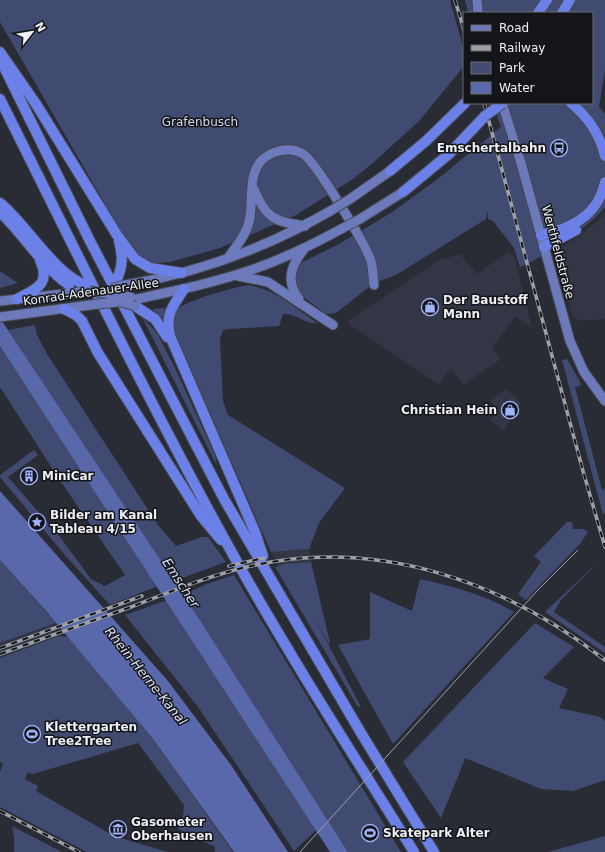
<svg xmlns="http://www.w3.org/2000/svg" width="605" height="852" viewBox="0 0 605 852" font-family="'DejaVu Sans',sans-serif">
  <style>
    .built { fill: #333745 }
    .green { fill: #414b72 }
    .water { fill: #5868aa }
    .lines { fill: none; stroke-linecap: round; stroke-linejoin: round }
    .primary-casing { stroke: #474950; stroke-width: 11 }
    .highway-casing { stroke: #474950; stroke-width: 12 }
    .primary { stroke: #6c7abc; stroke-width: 9 }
    .highway { stroke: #6c81e8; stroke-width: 10 }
    .tram { stroke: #9da0a7; stroke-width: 1 }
    .rail-casing { stroke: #9da0a7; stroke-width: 3.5 }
    .rail { stroke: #131518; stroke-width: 2; stroke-dasharray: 6; stroke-linecap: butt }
    .primary-bridge-casing { stroke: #474950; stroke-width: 11; stroke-linecap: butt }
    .highway-bridge-casing { stroke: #474950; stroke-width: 12; stroke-linecap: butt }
    .primary-bridge { stroke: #6c7abc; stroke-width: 9 }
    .highway-bridge { stroke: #6c81e8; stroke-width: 10 }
    .labels { text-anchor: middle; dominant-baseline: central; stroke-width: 3; stroke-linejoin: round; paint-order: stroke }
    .park-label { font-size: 12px; fill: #d4daed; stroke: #131518 }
    .poi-label { font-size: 12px; font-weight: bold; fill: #eef0f6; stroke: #131518; text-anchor: start }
    .street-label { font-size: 12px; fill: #eef0f6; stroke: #131518 }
    .water-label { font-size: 13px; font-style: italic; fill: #dae0f3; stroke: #131518 }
  </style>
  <rect width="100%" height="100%" fill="#292c35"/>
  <!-- built -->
  <path class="built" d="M605,213V319L580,321L572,316L560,262V249L593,225Z
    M507,253L514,256L532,328L516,316L492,347L501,359L463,385L451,368L439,385L349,324V320L439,260L460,254L477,274Z
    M506,389L521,403L504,430L490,420L496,412L491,400Z
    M309,549L311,562L278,566L271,552Z
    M52,625L59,636L0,658V643Z"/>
  <!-- green -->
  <path class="green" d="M0,0H450L464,51V66L420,120L374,162L353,179L296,215L220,248L170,262L147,264L128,244L0,22Z
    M465,0H605V70L599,107L605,114V207C590,226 543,258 520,267L514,248L493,221L488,219V211L486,219L396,275L374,283L336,313L326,314L306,299L296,288L294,274L301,263L339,244L391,213L439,178L501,127L493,103H592V13H468Z
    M0,271L18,283L0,288Z
    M248,285C275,289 295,307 317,323C304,324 296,313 283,314L279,326L229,329L223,330L220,339L223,401L228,415L345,488L319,523L309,549L271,552L173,329C173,324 173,316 176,311C182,301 235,287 248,285Z
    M167,308L164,319L165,325L153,309Z
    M142,317L157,333L174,366L215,455L217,466Z
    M35,325L37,335L47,354L158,525L176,546L202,537H208L226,562L174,581L8,330Z
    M0,346L18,374L158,586L110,605L64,554L0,477V475L34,450L38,455L8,477L60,537L91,579L105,586L125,575L59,479L0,387Z
    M567,359L582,385L575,387L602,490L605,488V512L603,515L562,360Z
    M567,522H572L573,529H584L588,532L580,544L526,600L518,594L541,562L534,556Z
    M0,560L56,623L0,643Z
    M599,561L561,600L554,612L605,647V653L545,612Z
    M311,562L330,643L329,644L315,619L361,707H358L275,567L285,564Z
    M234,575L401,852H348L183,595L204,585Z
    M420,579C452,586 486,595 514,612L393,744L338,645L370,639V592L412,611Z
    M167,600L316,830L294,851L198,707L125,615Z
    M535,623L574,647L543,678L568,689L559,708L600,717L605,721V780L573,791L541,789L465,758C458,778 449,797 441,818L403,762Z
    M59,636L68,637L153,739L233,852H215V847L178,829L183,817L184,805L138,743L33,774L28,772L25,779L38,786L36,791L114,836L168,852H87L0,807V772L3,764L0,762V658Z
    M12,826L62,852H14V837Z
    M605,836V852H548Z"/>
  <!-- water -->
  <path class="water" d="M0,318L183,594L348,852H330L18,374L0,346Z
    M0,491L168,681L231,765L288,852H234L153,739L46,611L0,560Z"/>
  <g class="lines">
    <!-- primary casing -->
    <g class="primary-casing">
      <path id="primary" d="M477,0L478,13
        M502,103L521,163L570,341L584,372L605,401
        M254,189C266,219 274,221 305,226
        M350,199L390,171
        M360,219L403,192
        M228,258C235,247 246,236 249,222C254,203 247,177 261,161C272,150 290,146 303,154C316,162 366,245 371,261C373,268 373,277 374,285
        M238,276L268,282L333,325
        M125,285C198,273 268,247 332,210
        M299,299C285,281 291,265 305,248
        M132,300C173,291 214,283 254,269C285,258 314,244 343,228
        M0,301L89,291
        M0,317L90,305"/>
    </g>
    <!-- highway casing -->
    <g class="highway-casing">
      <path id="highway" d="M538,13L547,0
        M562,13L570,0
        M0,52L36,104L117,235L135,259L150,268L182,273
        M0,59L90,241L224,499L361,733L434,852
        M0,99C77,253 152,409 236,560C292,660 354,756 414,852
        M571,103C588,117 600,135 605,156
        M390,171L426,141L465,103
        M403,192L449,154L485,116
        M0,203C27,225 55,275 86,285
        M0,212C24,235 42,266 69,285
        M541,235C572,229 598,215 605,182
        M544,247L576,230
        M116,281C123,267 123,256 119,241
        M184,289C173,306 165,314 170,336L255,532L263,556
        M17,299C36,289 51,285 40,260
        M135,306L155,319L167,337
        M64,309L76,315L82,321L98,353L201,516L221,540"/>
    </g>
    <!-- primary -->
    <use href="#primary" class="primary"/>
    <!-- highway -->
    <use href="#highway" class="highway"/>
    <!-- tram -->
    <path class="tram" d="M300,852L537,591L578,550"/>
    <!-- rail casing -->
    <g class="rail-casing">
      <path id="rail" d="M455,0L464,30
        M484,103L583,471L605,547
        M229,566L264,558
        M0,648L142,596
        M0,654C44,638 87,623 131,607C170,592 210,575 251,566C378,537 505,582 605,660
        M0,811L79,852"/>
    </g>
    <!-- rail -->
    <use href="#rail" class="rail"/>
    <!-- primary-bridge casing -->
    <g class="primary-bridge-casing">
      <path id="primary-bridge" d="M332,210L350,199
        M343,228L360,219
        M112,288L125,285
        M89,291L131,297
        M121,302L135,306
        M90,305L126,301"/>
    </g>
    <!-- highway-bridge casing -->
    <g class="highway-bridge-casing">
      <path id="highway-bridge" d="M485,116L503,103"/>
    </g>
    <!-- primary-bridge -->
    <use href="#primary-bridge" class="primary-bridge"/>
    <!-- highway-bridge -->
    <use href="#highway-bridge" class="highway-bridge"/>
  </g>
  <!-- icons -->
  <defs>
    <g id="bus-ring" transform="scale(0.9)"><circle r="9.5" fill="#131518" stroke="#a0b3fd" stroke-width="1.5"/><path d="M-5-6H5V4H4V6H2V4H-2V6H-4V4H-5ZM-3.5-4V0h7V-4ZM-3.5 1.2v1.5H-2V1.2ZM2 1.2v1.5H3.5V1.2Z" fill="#a0b3fd"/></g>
    <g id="shop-ring" transform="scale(0.9)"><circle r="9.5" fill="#131518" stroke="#a0b3fd" stroke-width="1.5"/><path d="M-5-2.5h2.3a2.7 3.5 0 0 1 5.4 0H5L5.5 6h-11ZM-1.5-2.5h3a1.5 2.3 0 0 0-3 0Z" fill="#a0b3fd"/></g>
    <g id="building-ring" transform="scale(0.9)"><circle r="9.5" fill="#131518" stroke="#a0b3fd" stroke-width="1.5"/><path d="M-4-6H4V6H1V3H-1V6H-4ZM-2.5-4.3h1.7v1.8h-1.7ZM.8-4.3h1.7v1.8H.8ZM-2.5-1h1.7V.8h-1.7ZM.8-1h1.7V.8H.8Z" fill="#a0b3fd"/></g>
    <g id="sight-ring" transform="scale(0.9)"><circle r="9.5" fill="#131518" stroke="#a0b3fd" stroke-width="1.5"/><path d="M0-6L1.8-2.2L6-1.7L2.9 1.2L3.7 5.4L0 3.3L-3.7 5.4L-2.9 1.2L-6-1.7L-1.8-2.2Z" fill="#a0b3fd"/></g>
    <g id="stadium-ring" transform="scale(0.9)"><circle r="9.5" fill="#131518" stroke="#a0b3fd" stroke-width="1.5"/><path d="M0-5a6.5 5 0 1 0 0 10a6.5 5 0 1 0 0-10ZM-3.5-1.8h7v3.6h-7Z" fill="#a0b3fd"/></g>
    <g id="museum-ring" transform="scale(0.9)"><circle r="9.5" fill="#131518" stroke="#a0b3fd" stroke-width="1.5"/><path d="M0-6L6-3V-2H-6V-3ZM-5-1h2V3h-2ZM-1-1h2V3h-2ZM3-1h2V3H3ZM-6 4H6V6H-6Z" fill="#a0b3fd"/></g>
  </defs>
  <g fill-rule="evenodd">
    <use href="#bus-ring" x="559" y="148"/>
    <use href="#shop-ring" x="430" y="307"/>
    <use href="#shop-ring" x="510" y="410"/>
    <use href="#building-ring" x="29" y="476"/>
    <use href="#sight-ring" x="37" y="522"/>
    <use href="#stadium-ring" x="32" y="734"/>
    <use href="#museum-ring" x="118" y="829"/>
    <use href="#stadium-ring" x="370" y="833"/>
  </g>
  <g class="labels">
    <!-- park labels -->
    <g class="park-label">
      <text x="200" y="122">Grafenbusch</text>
    </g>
    <!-- poi labels -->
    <g class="poi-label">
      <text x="546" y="148" text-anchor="end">Emschertalbahn</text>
      <text x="443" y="300">Der Baustoff<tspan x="443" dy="14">Mann</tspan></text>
      <text x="497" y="410" text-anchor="end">Christian Hein</text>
      <text x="42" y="476">MiniCar</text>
      <text x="50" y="515">Bilder am Kanal<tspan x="50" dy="14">Tableau 4/15</tspan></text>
      <text x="45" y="727">Klettergarten<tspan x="45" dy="14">Tree2Tree</tspan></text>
      <text x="131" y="822">Gasometer<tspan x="131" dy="14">Oberhausen</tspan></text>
      <text x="383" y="833">Skatepark Alter</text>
    </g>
    <!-- street labels -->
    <g class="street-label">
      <text transform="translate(558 252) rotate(75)">Werthfeldstraße</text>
      <text transform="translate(91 292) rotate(-8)">Konrad-Adenauer-Allee</text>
    </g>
    <!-- water labels -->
    <g class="water-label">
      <text transform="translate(181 583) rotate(57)">Emscher</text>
      <text transform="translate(146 676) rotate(51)">Rhein-Herne-Kanal</text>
    </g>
  </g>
  <!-- legend -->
  <rect x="463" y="12" width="130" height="92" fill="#131518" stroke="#6b6d71"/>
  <rect x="471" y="25" width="20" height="6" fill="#6c7abc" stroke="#6b6d71"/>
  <text x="499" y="32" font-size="12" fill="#eef0f6">Road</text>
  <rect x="471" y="45" width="20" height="6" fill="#9da0a7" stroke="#6b6d71"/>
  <text x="499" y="52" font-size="12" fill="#eef0f6">Railway</text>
  <rect x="471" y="62" width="20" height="12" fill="#414b72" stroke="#6b6d71"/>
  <text x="499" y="72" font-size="12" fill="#eef0f6">Park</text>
  <rect x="471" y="82" width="20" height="12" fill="#5868aa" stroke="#6b6d71"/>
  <text x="499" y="92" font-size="12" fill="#eef0f6">Water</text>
  <!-- north arrow -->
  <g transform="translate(32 32) rotate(59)" stroke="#131518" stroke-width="3" paint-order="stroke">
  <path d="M0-3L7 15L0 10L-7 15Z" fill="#eef0f6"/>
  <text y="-6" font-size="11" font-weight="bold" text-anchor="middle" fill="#eef0f6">N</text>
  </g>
</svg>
